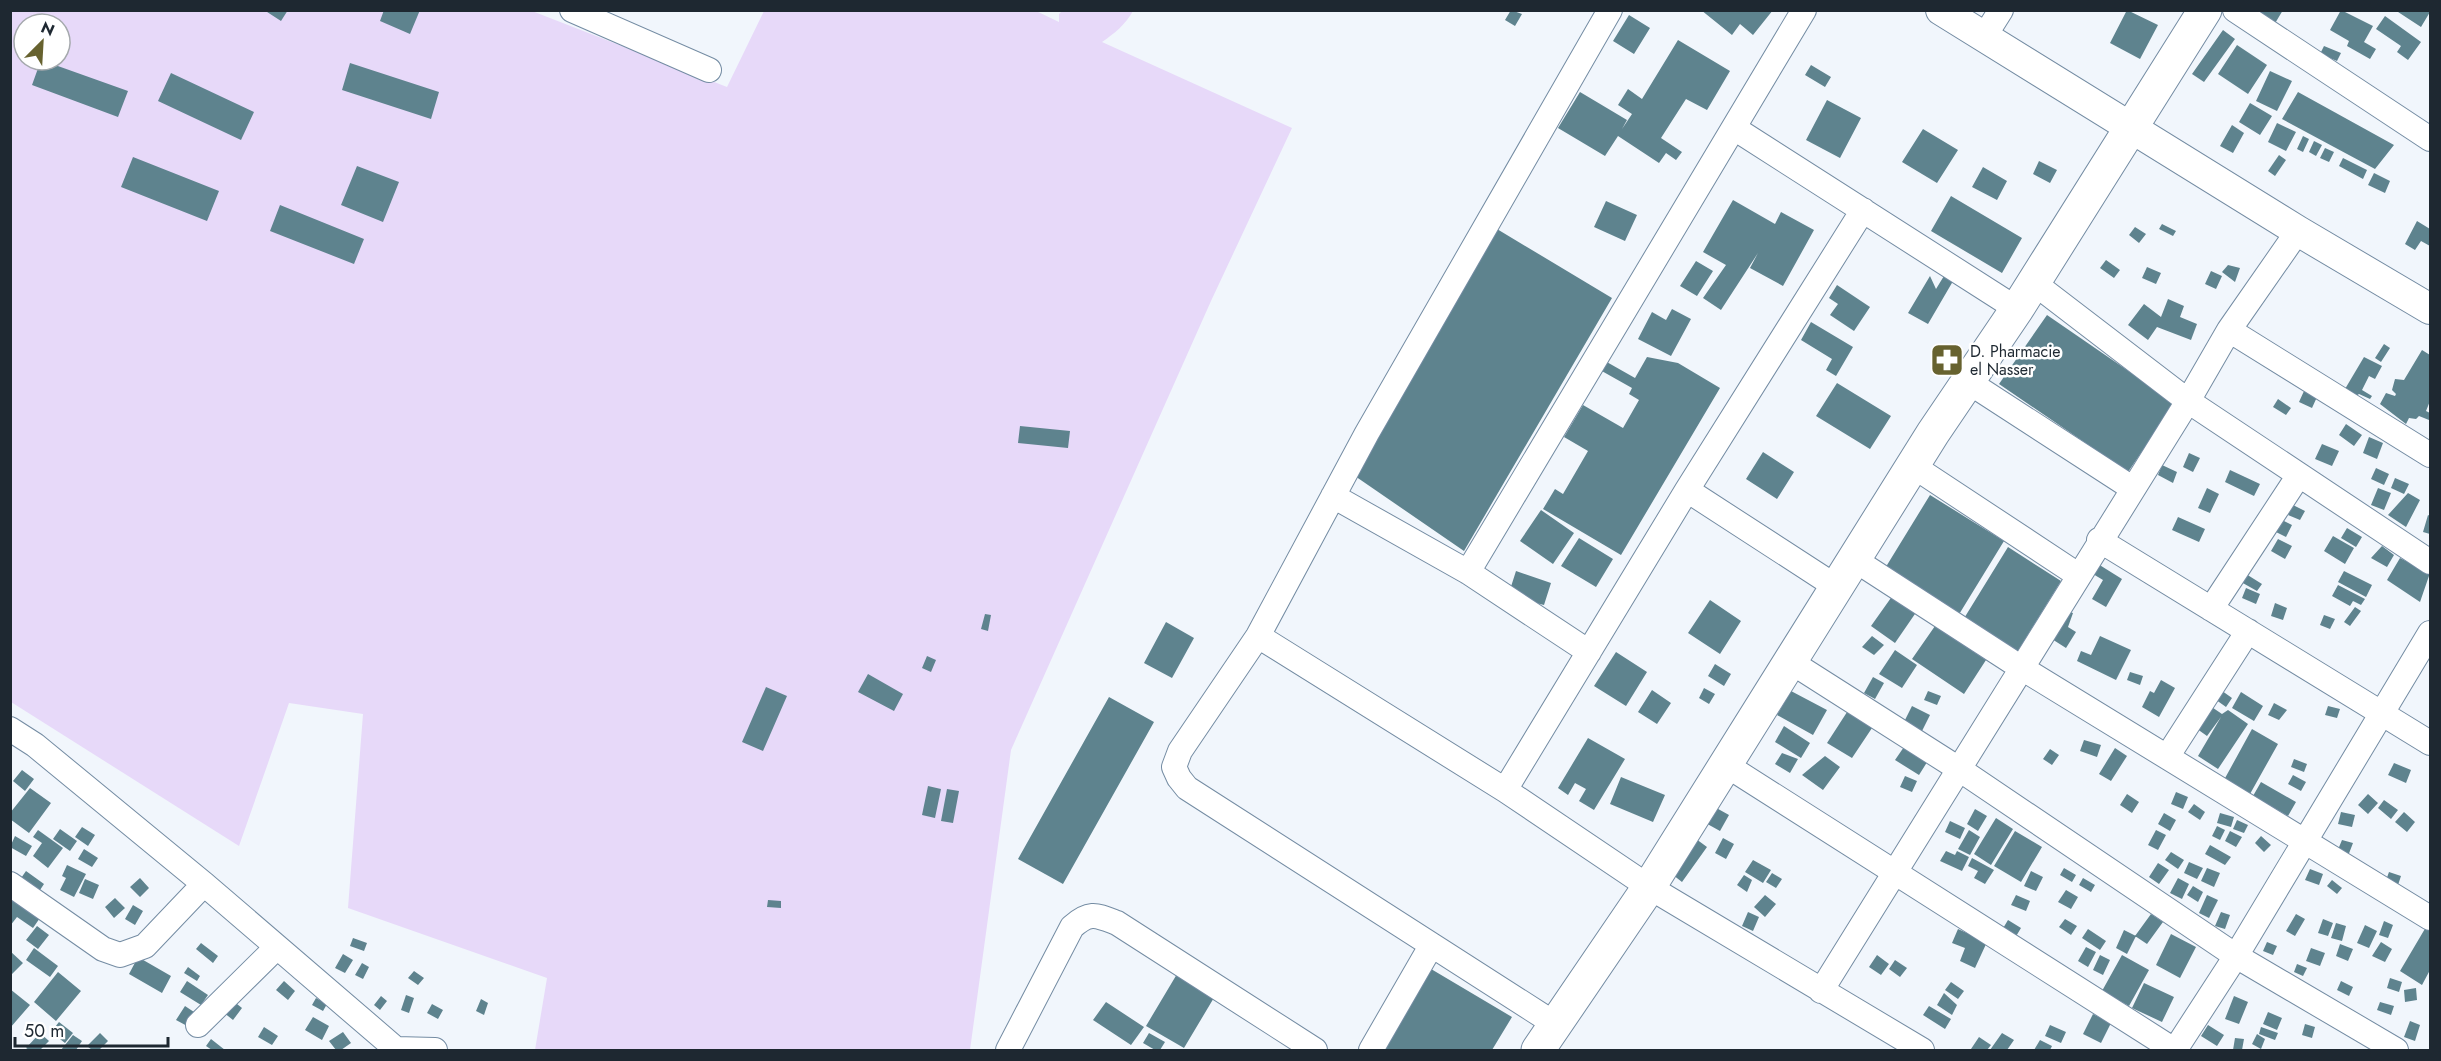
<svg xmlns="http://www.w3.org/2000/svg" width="2441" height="1061" viewBox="0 0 2441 1061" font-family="Jost,sans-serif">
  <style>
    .green { fill: #e7d9f9; fill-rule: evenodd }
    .building { fill: #5e838e }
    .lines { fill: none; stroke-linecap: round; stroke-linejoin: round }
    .minor-casing { stroke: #748ca3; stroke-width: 26 }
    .tertiary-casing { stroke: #748ca3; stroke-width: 32 }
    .secondary-casing { stroke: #748ca3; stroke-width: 35 }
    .minor { stroke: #fff; stroke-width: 24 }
    .tertiary { stroke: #fff; stroke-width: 30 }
    .secondary { stroke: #fff; stroke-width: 33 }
    .labels { text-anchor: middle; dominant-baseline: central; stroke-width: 5; stroke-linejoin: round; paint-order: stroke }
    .poi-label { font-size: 16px; fill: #1e2831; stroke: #fff; text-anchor: start }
  </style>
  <rect width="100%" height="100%" fill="#f1f6fc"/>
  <!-- green -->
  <path class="green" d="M1034,10L1059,22V14L1062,11H1133C1125,25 1115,33 1102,42L1292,128L1211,301L1011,750L970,1050H535L547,978L348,908L363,714L289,703L239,846L11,702L10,11H532L727,87L764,11ZM24,24H60V60H24Z"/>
  <!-- building -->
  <path class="building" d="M264,10H288L281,21Z
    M384,10H420L410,34L380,21Z
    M1511,10L1522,14L1515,26L1505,20Z
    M1701,10H1773L1753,35L1740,24L1732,35Z
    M2127,10L2158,25L2140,59L2110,43Z
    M2252,10H2283L2274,25Z
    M2341,10L2373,26L2364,42L2376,49L2370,59L2347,46L2349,41L2330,30Z
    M2395,10H2430V12L2421,27Z
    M1629,15L1650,28L1634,54L1613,41Z
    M2385,16L2421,42L2408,60L2397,52L2401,46L2376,29Z
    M2223,30L2235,39L2204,82L2192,74Z
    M1678,40L1730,71L1707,110L1686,99L1661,138L1682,152L1676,160L1666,153L1659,163L1618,136L1605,156L1558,128L1580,92L1627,120L1622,129L1632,114L1618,105L1628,89L1642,99Z
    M2237,45L2267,65L2248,94L2218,74Z
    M2324,46L2341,53L2337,61L2320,54Z
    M41,60L128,91L118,117L32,85Z
    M350,63L439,92L431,119L342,90Z
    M1811,65L1831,77L1825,87L1805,75Z
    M2270,71L2292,81L2277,111L2256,101Z
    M171,73L254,112L241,140L158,101Z
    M2298,92L2394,145L2375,169L2282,119Z
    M1827,100L1861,118L1840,158L1806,140Z
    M2250,103L2272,116L2260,135L2239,122Z
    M2277,123L2296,132L2286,151L2268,142Z
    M2232,125L2244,133L2233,153L2220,146Z
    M1923,129L1958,150L1937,183L1902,162Z
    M2303,136L2309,139L2303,152L2297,149Z
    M2314,141L2322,145L2316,156L2309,152Z
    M2325,148L2334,152L2329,162L2320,158Z
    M2279,155L2286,160L2275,176L2268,171Z
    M133,157L219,191L207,221L121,187Z
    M2343,158L2367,170L2363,179L2339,166Z
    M2039,161L2057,170L2050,183L2033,174Z
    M357,166L399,182L383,222L341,205Z
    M1983,167L2007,181L1997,200L1972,187Z
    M2374,173L2390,181L2385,193L2368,185Z
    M1951,196L2022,238L2002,273L1931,231Z
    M1733,200L1775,224L1781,212L1814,230L1783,286L1750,268L1758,253L1721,310L1703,298L1726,265L1703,252Z
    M1606,201L1637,215L1625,241L1594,227Z
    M280,205L364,239L354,264L270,231Z
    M2417,221L2430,229V246L2421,241L2415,250L2405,244Z
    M2162,224L2176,231L2173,236L2159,229Z
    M1492,226L1612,298L1464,551L1352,474Z
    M2135,227L2146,234L2139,243L2129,235Z
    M2106,260L2120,270L2114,278L2100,268Z
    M1696,261L1713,271L1697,296L1680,286Z
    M2228,265L2240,268L2235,282L2222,272Z
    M2147,267L2161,273L2156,284L2142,278Z
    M1947,271L1956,276L1928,324L1908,313L1930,276L1936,289Z
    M2211,271L2222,276L2216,289L2205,284Z
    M1837,285L1870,307L1854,331L1830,315L1838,304L1829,298Z
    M2168,299L2184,306L2180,317L2197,324L2191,340L2157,327L2148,340L2128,325L2144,304L2161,317Z
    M1672,309L1691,319L1671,356L1638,339L1652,312L1666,320Z
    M2047,315L2175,403L2128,472L1999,384Z
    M1811,322L1853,347L1836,376L1826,370L1832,359L1801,340Z
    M2384,344L2390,348L2381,362L2375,358Z
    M2422,350L2430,355V401L2426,411L2430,413V416L2429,420L2419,416L2416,419L2409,418L2406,424L2380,404L2386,393L2395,396L2396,394L2392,390L2395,379L2404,380Z
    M1647,357L1678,363L1720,388L1621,555L1543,509L1555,489L1563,494L1588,451L1564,437L1583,405L1623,428L1639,400L1629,394L1632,388L1600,370L1605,361L1635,378Z
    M2364,357L2382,366L2375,379L2369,376L2362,390L2372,396L2370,399L2359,394L2356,396L2345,389Z
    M1837,383L1891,416L1870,449L1816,416Z
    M2304,391L2317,397L2312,408L2299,402Z
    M2278,399L2291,408L2286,415L2273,407Z
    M2346,424L2362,435L2354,446L2339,435Z
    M1020,426L1070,431L1068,448L1018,443Z
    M2369,437L2383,443L2377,459L2363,453Z
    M2322,444L2339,451L2332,466L2315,459Z
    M1763,452L1794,472L1777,499L1746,479Z
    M2189,453L2200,458L2193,472L2183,467Z
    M2162,465L2177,472L2173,483L2158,475Z
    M2376,468L2389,474L2384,485L2371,479Z
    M2230,470L2260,484L2254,496L2225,482Z
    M2395,478L2409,484L2404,494L2391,488Z
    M2207,488L2219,494L2210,513L2198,508Z
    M2378,488L2391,493L2384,510L2371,505Z
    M2408,493L2420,500L2406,527L2388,515Z
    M1930,495L2004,541L1958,616L1884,570Z
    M2293,505L2305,511L2300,520L2288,515Z
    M1541,510L1574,533L1553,564L1520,541Z
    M2428,515L2430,516V534L2423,532Z
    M2178,517L2205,529L2199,542L2172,530Z
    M2282,520L2292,525L2286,537L2276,532Z
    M2347,528L2362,537L2356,547L2341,538Z
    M2333,536L2354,548L2345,564L2324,551Z
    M1579,538L1613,559L1596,587L1561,566Z
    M2278,539L2292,546L2285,559L2271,551Z
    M2382,546L2394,555L2387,567L2371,558Z
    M2008,547L2061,581L2016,654L1963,620Z
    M2400,558L2430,573L2420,602L2387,580Z
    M2098,564L2122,579L2106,607L2092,599L2103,580L2093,574Z
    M1516,571L1551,583L1544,605L1508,596Z
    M2344,571L2372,585L2366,597L2338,582Z
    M2246,574L2262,584L2257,591L2241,582Z
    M2338,585L2365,599L2361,605L2353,601L2350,606L2332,596Z
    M2246,588L2260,594L2256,604L2242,598Z
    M1893,595L1917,611L1895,643L1871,626Z
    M1710,600L1741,621L1720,654L1688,633Z
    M2275,603L2287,608L2283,620L2271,616Z
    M2355,607L2361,611L2350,626L2344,622Z
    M2060,609L2073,613L2068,627L2076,632L2066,648L2044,634Z
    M985,614L991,615L988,631L981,629Z
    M2324,615L2335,619L2330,629L2320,625Z
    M1166,622L1194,638L1172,678L1144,663Z
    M1935,626L1986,660L1964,694L1912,659Z
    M1872,636L1884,645L1874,655L1862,647Z
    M2100,636L2131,650L2116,680L2077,661L2081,651L2091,655Z
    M1895,650L1917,665L1902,688L1879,674Z
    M1616,652L1647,672L1626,706L1594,686Z
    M927,656L936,660L931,672L922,668Z
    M1715,664L1731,674L1724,686L1708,676Z
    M2130,672L2143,676L2140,685L2127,680Z
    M868,674L903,694L894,711L858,692Z
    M1873,677L1884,683L1875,699L1864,693Z
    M2161,680L2175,688L2159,717L2142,707L2150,691L2154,693Z
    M2211,683L2232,698L2226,707L2205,692Z
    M766,687L787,696L763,751L742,742Z
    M1704,688L1715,694L1709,704L1699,698Z
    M1652,690L1671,703L1657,724L1638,712Z
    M1791,691L1827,710L1813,735L1777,715Z
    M1928,691L1941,696L1937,705L1924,700Z
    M2241,692L2263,706L2254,721L2232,708Z
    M2194,695L2222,714L2228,710L2248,724L2218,769L2198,756L2221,717L2207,736L2179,716Z
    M1109,697L1154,722L1063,884L1018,859Z
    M2274,703L2287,710L2279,720L2268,715Z
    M1912,706L1930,715L1922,731L1904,722Z
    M2328,706L2340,709L2337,718L2325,715Z
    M1849,709L1874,725L1852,758L1827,743Z
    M1784,726L1810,743L1801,758L1775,742Z
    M2252,729L2278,744L2250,794L2224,780Z
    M1588,738L1625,759L1594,810L1579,801L1586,789L1575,783L1568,795L1558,788Z
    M2084,740L2101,745L2097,757L2080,751Z
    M1906,744L1929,759L1919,775L1895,760Z
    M2115,748L2127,756L2111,781L2099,774Z
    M2050,749L2059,755L2052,765L2043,759Z
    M1782,753L1798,759L1790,773L1775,764Z
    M1825,756L1840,767L1823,790L1802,775Z
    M2294,759L2307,764L2304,772L2291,767Z
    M2394,763L2411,770L2406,783L2388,775Z
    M22,770L34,779L25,791L13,781Z
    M2293,775L2306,782L2301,791L2288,784Z
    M1905,776L1917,781L1912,792L1900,787Z
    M1621,777L1665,795L1653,822L1610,804Z
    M2261,782L2296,802L2288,816L2253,796Z
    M928,786L941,789L935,818L922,815Z
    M30,788L51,803L29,833L10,819V813Z
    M947,789L959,791L953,823L941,821Z
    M2176,792L2188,797L2183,809L2171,804Z
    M2127,794L2139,802L2132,813L2120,805Z
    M2368,794L2378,803L2368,814L2358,805Z
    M2384,800L2398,810L2391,819L2378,808Z
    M2194,804L2205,812L2200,820L2188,812Z
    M1711,805L1729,815L1720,831L1702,821Z
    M1975,809L1987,816L1978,831L1967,824Z
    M2341,812L2355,815L2352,827L2338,824Z
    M2404,812L2415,822L2407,832L2395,822Z
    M2164,813L2176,820L2170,831L2158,824Z
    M2220,813L2234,817L2231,827L2217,823Z
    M1996,818L2013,829L1991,865L1974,854Z
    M2237,820L2248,825L2244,833L2233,829Z
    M1950,821L1965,828L1960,839L1945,832Z
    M2217,826L2225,830L2220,840L2212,836Z
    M82,827L95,835L88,846L75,837Z
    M60,829L77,841L70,851L53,839Z
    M38,830L63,848L48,868L33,856L42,843L33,837Z
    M1969,830L1980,837L1970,855L1958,849Z
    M2156,830L2166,835L2158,850L2148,845Z
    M2015,831L2042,847L2021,882L1994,866Z
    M2230,831L2242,837L2236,847L2225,841Z
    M15,836L32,846L26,856L10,847Z
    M1692,836L1707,847L1682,882L1668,871Z
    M2261,836L2271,845L2264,852L2255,843Z
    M1723,838L1734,844L1726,859L1715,853Z
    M2342,840L2353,843L2348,856L2337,852Z
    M2210,845L2231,857L2225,865L2205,854Z
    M84,849L98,858L92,867L78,859Z
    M1946,851L1955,855L1957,851L1969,857L1962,871L1940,861Z
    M2171,852L2184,860L2178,869L2165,860Z
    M1972,858L1994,870L1985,884L1974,878L1978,871L1968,866Z
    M1753,860L1771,870L1763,883L1745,872Z
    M2189,862L2203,868L2197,879L2184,873Z
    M2158,863L2169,870L2159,884L2149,877Z
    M67,865L86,874L74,897L60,890L66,878L62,876Z
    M2064,868L2076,875L2072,882L2060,875Z
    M2207,868L2220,873L2214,887L2201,881Z
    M2310,869L2323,874L2319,885L2305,880Z
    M26,871L44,884L38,893L19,881Z
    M2031,871L2043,877L2036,891L2024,886Z
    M2389,872L2401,876L2397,888L2385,883Z
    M1772,873L1782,879L1776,888L1766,882Z
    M1744,875L1752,880L1747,892L1737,885Z
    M140,878L149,888L140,897L130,887Z
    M2083,878L2095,885L2091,892L2079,885Z
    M2178,878L2189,884L2182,899L2170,893Z
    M85,879L99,885L93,899L79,893Z
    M2332,880L2342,888L2337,894L2327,886Z
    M2193,886L2203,892L2198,902L2187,895Z
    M2066,890L2078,897L2071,909L2058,902Z
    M10,891L42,915L33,928L17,917L10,926Z
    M1765,895L1776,904L1765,917L1754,907Z
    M2016,895L2030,901L2026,911L2011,905Z
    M2207,895L2218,900L2209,918L2199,913Z
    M115,898L125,908L114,918L105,907Z
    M768,900L781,901V908L767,907Z
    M133,905L143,911L135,925L125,919Z
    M1748,912L1759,917L1753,931L1742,926Z
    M2221,912L2230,915L2225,929L2215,926Z
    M2151,914L2163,922L2147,944L2135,936Z
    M2296,914L2305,919L2295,936L2286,931Z
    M2065,919L2077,926L2071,935L2059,927Z
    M2323,919L2333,923L2328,936L2318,933Z
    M2008,920L2021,928L2015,938L2002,930Z
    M2384,921L2393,925L2388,938L2379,935Z
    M2336,923L2346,926L2342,941L2331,938Z
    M2365,925L2377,931L2369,948L2357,943Z
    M37,926L49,935L38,949L26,940Z
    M2426,927L2430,930V970L2422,985L2400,971Z
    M1958,929L1987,942L1975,968L1960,961L1965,948L1952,943Z
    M2088,929L2106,941L2100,950L2082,938Z
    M2124,930L2136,936L2127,954L2116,948Z
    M2171,934L2196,947L2180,978L2156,965Z
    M353,938L367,943L364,951L350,946Z
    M2267,942L2277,946L2273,955L2263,951Z
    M2381,942L2392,949L2385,962L2372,956Z
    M201,943L218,956L213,963L196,949Z
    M2340,944L2353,949L2348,961L2336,956Z
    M2086,947L2096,952L2088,967L2078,961Z
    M34,948L58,966L50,977L26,960Z
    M2311,948L2325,953L2320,966L2306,961Z
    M10,951L23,963L10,976Z
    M343,954L353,960L345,973L335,968Z
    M1877,955L1889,964L1881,975L1869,967Z
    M2100,955L2110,960L2103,975L2093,970Z
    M2122,955L2149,970L2129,1006L2102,991Z
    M138,957L171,976L162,993L129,974Z
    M1895,960L1907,968L1900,977L1889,969Z
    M362,963L369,967L363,979L355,975Z
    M2297,964L2307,968L2303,976L2294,972Z
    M1426,966L1512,1017L1492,1050H1376Z
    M188,967L200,976L197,981L184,973Z
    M414,971L424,978L418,985L408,978Z
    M58,972L81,991L56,1021L34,1002Z
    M1177,974L1215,996L1184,1048L1146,1026Z
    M2390,978L2402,982L2399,992L2387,988Z
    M187,981L208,995L201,1005L180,992Z
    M284,981L295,991L288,1000L276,990Z
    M2341,981L2353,987L2349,996L2337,990Z
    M1951,982L1964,991L1958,999L1945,990Z
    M2144,983L2174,997L2162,1022L2132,1008Z
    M2416,988L2417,1000L2405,1002L2404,990Z
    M10,989L30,1005L10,1028Z
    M1944,993L1957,1005L1952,1015L1937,1005Z
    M406,995L414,998L409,1013L401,1010Z
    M381,996L387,1001L380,1010L374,1005Z
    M2234,996L2248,1002L2239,1024L2225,1019Z
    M316,998L327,1004L323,1011L312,1005Z
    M481,999L488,1003L484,1015L476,1011Z
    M232,1000L242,1008L233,1020L223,1012Z
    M1106,1002L1144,1027L1131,1045L1093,1020Z
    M2380,1002L2394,1006L2391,1015L2377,1010Z
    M432,1004L443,1010L438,1019L427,1013Z
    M185,1006L197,1014L189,1027L176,1020Z
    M1929,1006L1951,1019L1945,1029L1923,1015Z
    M2268,1012L2282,1018L2277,1030L2263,1024Z
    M2093,1014L2111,1023L2101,1043L2083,1034Z
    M313,1017L329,1026L322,1040L305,1030Z
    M2410,1021L2420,1025L2415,1041L2404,1037Z
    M59,1022L73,1033L65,1043L51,1032Z
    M2305,1024L2315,1027L2312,1038L2302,1035Z
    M2050,1025L2066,1032L2061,1043L2045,1036Z
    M2208,1025L2224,1035L2217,1046L2201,1036Z
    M264,1027L278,1036L272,1045L258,1037Z
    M2261,1027L2278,1033L2275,1040L2259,1034Z
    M343,1032L351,1043L341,1050H336L329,1041Z
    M40,1033L49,1041L40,1050H29L26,1048Z
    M100,1033L108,1041L99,1050H92L87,1046Z
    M1149,1033L1165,1042L1160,1050H1155L1143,1043Z
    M2002,1033L2014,1040L2007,1050H1990Z
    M2257,1034L2265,1039L2261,1049L2252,1044Z
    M73,1035L82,1041L76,1050H61Z
    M1979,1037L1991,1045L1987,1050L1971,1049Z
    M2235,1038L2244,1039L2242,1050H2233Z
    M211,1039L225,1050H212L206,1046Z
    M2040,1040L2052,1046L2050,1050H2034Z"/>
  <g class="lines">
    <!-- minor casing -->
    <g class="minor-casing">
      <path id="minor" d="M572,10L709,70
        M2235,10L2430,139
        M1984,37L2001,10
        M1734,128L2017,309
        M2034,283L2188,401L2430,562
        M2229,330L2430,455
        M1967,381L2132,488
        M1913,466L2078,575
        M1687,490L1838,588
        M1333,496L1468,572L1589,652
        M2099,540L2430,743
        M1855,560L2020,667L2430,918
        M1468,572L1804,10
        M2211,609L2299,475
        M1258,636L1505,790L1649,887L1922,1050
        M1791,662L1959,769L2236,956L2396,1050
        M10,729L35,745L204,884L396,1049L435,1050
        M2167,757L2248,631
        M1726,765L2174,1050H2175L2236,956L2430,633
        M1505,790L1687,490L1863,210
        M10,884L103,949L120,955L145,946L204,884
        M1821,991L2188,401L2229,330L2298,231
        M1555,1024L1187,788L1179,778L1174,767L1180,751L1258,636L1367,433L1610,10
        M198,1025L277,947
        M1008,1050L1072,927C1090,911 1096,915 1117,923L1315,1050
        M1371,1050L1431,946"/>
    </g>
    <!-- tertiary casing -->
    <g class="tertiary-casing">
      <path id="tertiary" d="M1941,10L2298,231L2430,309"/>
    </g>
    <!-- secondary casing -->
    <g class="secondary-casing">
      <path id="secondary" d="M1538,1050L1649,887L1933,433L2017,309L2205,10"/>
    </g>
    <!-- minor -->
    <use href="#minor" class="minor"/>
    <!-- tertiary -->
    <use href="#tertiary" class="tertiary"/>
    <!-- secondary -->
    <use href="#secondary" class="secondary"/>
  </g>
  <!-- icons -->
  <defs>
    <g id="pharmacy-square" transform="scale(1.725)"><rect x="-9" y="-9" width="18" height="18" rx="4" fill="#67622f" stroke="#fff"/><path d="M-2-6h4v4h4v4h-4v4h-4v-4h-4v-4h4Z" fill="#fff"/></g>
  </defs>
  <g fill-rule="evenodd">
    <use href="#pharmacy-square" x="1947" y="360"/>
  </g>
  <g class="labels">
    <!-- poi labels -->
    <g class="poi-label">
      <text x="1970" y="351">D. Pharmacie<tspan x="1970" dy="18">el Nasser</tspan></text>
    </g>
  </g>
  <!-- border -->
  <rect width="2441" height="1061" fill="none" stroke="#1e2831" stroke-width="24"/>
  <!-- north arrow -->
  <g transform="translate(42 42) rotate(24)"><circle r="28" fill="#ffffff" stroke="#a5a9ad" stroke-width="1.5"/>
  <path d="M0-4.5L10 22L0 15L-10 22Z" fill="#67622f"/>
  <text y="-9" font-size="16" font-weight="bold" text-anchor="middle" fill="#1e2831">N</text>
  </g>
  <!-- scale -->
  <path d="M15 1037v9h153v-9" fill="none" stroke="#1e2831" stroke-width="3"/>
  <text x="24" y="1037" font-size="18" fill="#1e2831" stroke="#ffffff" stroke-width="4.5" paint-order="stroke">50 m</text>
</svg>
